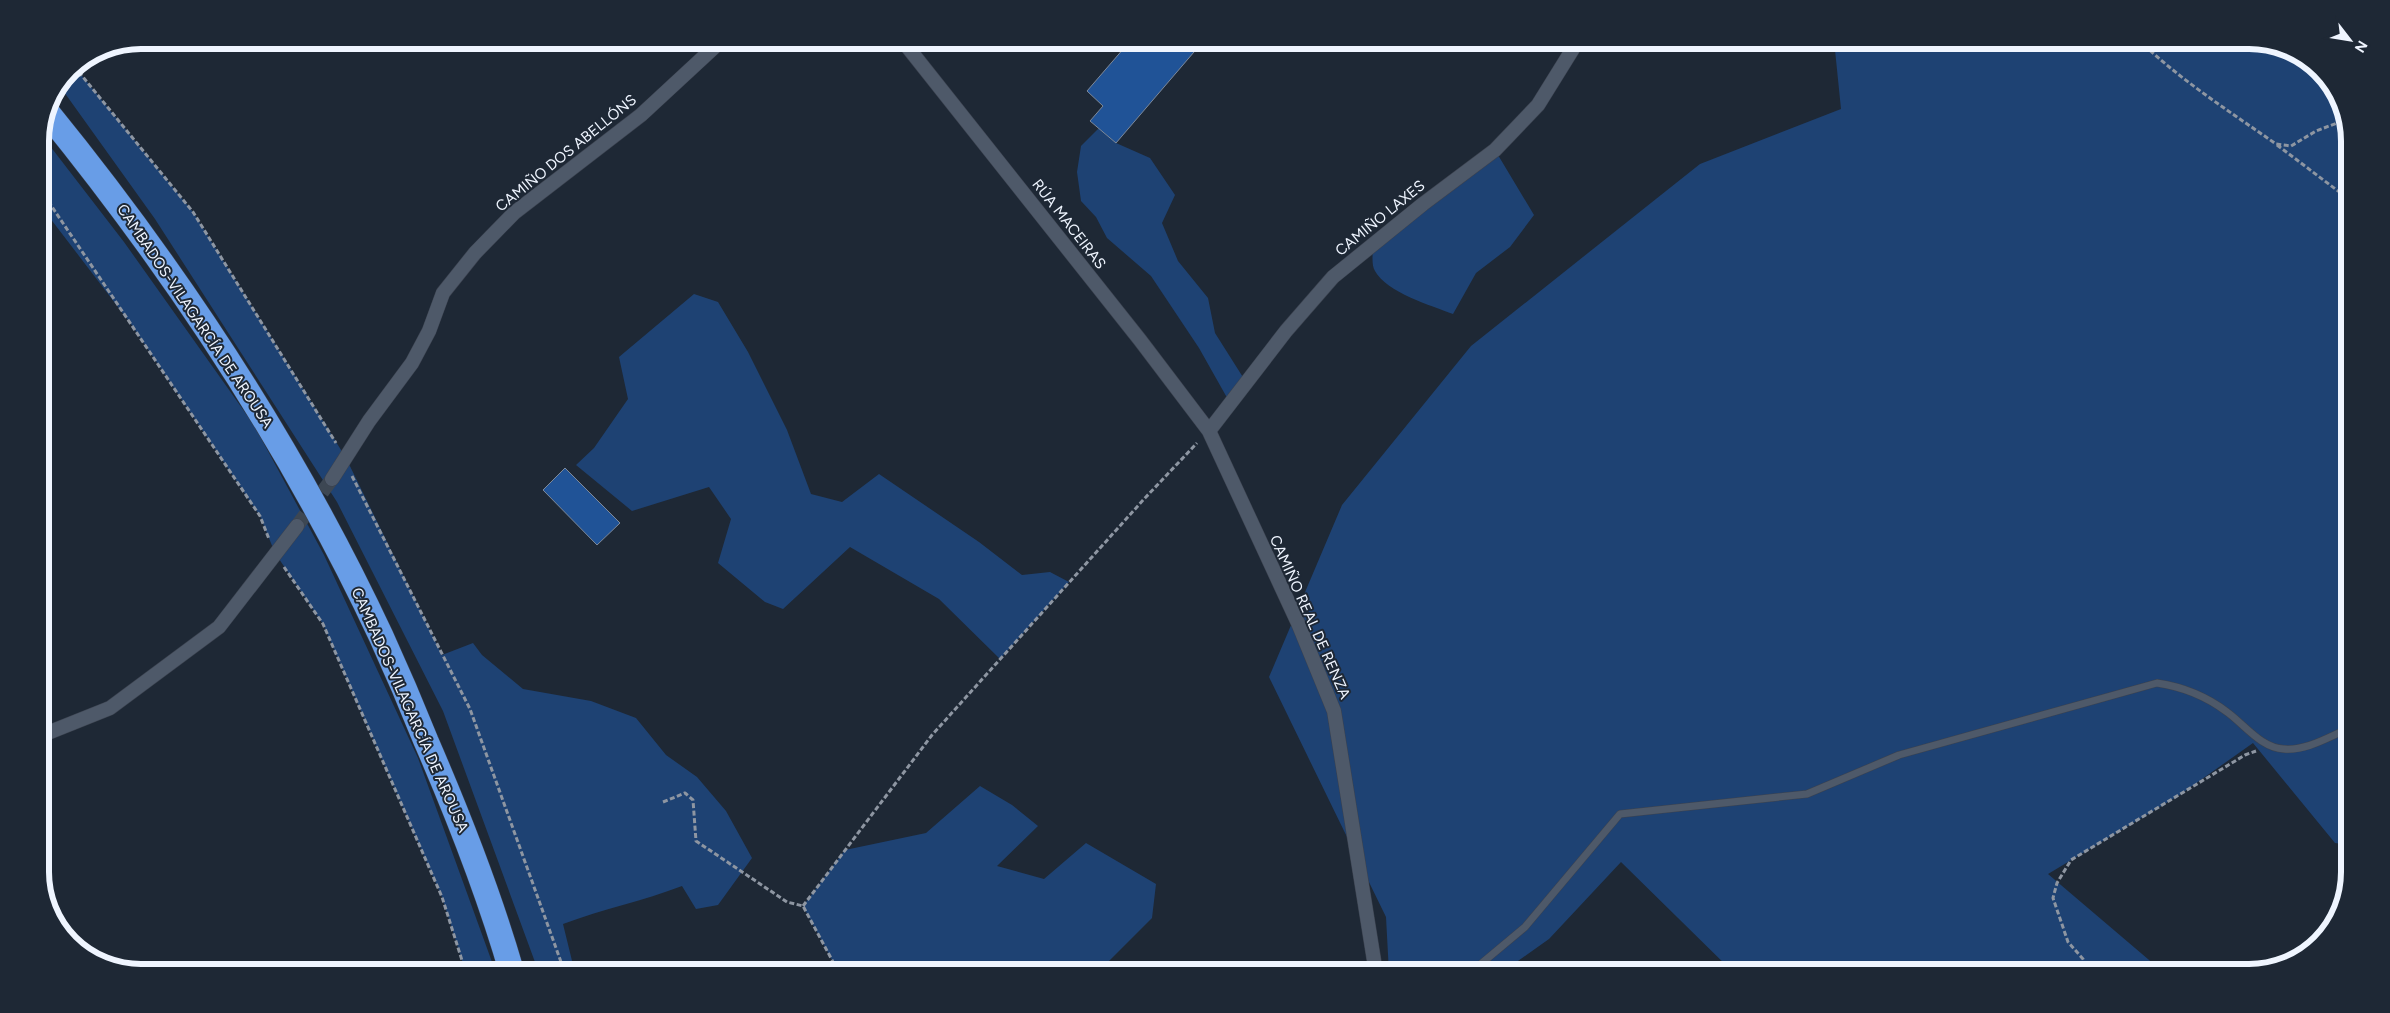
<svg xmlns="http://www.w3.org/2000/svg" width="2390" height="1013" viewBox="0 0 2390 1013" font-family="Figtree,sans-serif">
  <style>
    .green { fill: #1e4273 }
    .building { fill: #205397; stroke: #7d899a }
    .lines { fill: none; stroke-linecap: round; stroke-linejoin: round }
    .street-tunnel { stroke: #3d4753; stroke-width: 14; stroke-dasharray: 14 7; stroke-linecap: butt }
    .lane-casing { stroke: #3b424f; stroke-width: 8 }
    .street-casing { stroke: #3b424f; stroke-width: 15 }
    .highway-casing { stroke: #3b424f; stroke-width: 26 }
    .path { stroke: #8e96a2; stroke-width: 3; stroke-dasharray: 5 2.5; stroke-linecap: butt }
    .lane { stroke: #4e5969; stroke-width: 7 }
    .street { stroke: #4e5969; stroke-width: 14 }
    .highway { stroke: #689de7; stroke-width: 25 }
    .labels { text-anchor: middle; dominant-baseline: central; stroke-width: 4; stroke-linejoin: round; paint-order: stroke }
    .street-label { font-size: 15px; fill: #eff5ff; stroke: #1e2835 }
    .rim { fill: none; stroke: #eff5ff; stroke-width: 6 }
  </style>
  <rect width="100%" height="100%" fill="#1e2835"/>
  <!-- green -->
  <path class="green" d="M1834,40H2250L2288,48L2333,84L2350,134V845L2335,843L2253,743L2178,796L2048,874L2162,971L2160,973H1734L1621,862L1549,939L1501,973H1389L1386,917L1269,677L1342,505L1471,346L1700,164L1841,109Z
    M74,66L193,212L346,458L442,655L473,643L482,655L523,689L591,701L636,718L666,755L697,777L726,811L752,858L718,905L696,909L682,886C643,901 603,909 563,924L575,973H539L443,711L337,502L155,219L59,85Z
    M1099,128L1116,143L1150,158L1175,195L1162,223L1178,261L1208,298L1215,333L1246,382L1230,403L1199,348L1151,276L1107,238L1096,217L1081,201L1077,172L1081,146Z
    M40,133L124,242L254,425L324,555L418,758L496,973H466L442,897L323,624L275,553L260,516L131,324L40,205Z
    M1495,150L1534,215L1510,247L1476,273L1453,314C1432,306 1386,292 1375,271C1371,265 1373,252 1373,244Z
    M694,294L718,302L748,352L787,430L811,494L842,502L879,474L979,542L1022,575L1050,572L1069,582L1000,659L939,599L850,547L783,609L765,602L718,563L731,519L709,487L632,511L576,465L594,448L628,399L619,357Z
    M980,786L1012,805L1038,826L997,866L1044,879L1086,843L1156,884L1152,918L1102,968L1103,973H839L803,906L845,850L926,833Z"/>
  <!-- building -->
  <path class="building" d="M1131,40H1195L1200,45L1116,143L1090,121L1103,106L1087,91Z
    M565,468L620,523L597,545L543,490Z"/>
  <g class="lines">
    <!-- street-tunnel -->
    <path class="street-tunnel" d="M297,526L332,479"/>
    <!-- lane casing -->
    <g class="lane-casing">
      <path id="lane" d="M1470,973L1525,927L1620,814L1807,794L1899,755L2157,683C2184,687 2206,696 2227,712C2245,725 2261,748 2284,749C2307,751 2330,736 2350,728"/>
    </g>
    <!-- street casing -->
    <g class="street-casing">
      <path id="street" d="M902,40L1140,340L1209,431L1298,623L1334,711L1376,973
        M1209,431L1286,331L1333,277L1423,204L1495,150L1538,105L1574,47L1575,40
        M332,479L369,421L412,363L429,331L443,293L475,253L514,213L641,115L722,40
        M40,736L110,708L219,627L297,526"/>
    </g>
    <!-- highway casing -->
    <g class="highway-casing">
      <path id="highway" d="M46,111C177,272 293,448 381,636C397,671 412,706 426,741C459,817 489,893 512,973"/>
    </g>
    <!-- path -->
    <path class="path" d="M2139,40C2180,80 2229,111 2276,144L2291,146L2316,131L2345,120
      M74,66L193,212L336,443
      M2277,145L2350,200
      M40,189L260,516L269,539
      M352,476L470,709L565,973
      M284,567L323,624L442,897L466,973
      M663,802L685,793L693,800L696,841L787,902L803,906L839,973
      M803,906L932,735L1145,498L1197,443
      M2090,973L2083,959L2068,942L2053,898L2057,883L2071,860L2245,755L2256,751"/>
    <!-- lane -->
    <use href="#lane" class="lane"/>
    <!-- street -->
    <use href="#street" class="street"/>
    <!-- highway -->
    <use href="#highway" class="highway"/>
  </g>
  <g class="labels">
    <!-- street labels -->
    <g class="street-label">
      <text transform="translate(566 153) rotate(-39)">CAMIÑO DOS ABELLÓNS</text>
      <text transform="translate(1380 218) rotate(-39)">CAMIÑO LAXES</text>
      <text transform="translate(1069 224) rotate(52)">RÚA MACEIRAS</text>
      <text transform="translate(195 316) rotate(56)">CAMBADOS-VILAGARCÍA DE AROUSA</text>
      <text transform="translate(1310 617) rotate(66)">CAMIÑO REAL DE RENZA</text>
      <text transform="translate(410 710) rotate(66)">CAMBADOS-VILAGARCÍA DE AROUSA</text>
    </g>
  </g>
  <!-- crop -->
  <path d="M0 0H2390V1013H0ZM141 49H2249A92 92 0 0 1 2341 141V872A92 92 0 0 1 2249 964H141A92 92 0 0 1 49 872V141A92 92 0 0 1 141 49Z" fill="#1e2835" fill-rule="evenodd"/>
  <path class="rim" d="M141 49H2249A92 92 0 0 1 2341 141V872A92 92 0 0 1 2249 964H141A92 92 0 0 1 49 872V141A92 92 0 0 1 141 49Z"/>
  <!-- north arrow -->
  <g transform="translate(2350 40) rotate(121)" stroke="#1e2835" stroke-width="4" paint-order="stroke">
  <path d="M0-4L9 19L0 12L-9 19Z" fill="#eff5ff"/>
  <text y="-8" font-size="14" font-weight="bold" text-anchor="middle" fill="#eff5ff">N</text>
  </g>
</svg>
